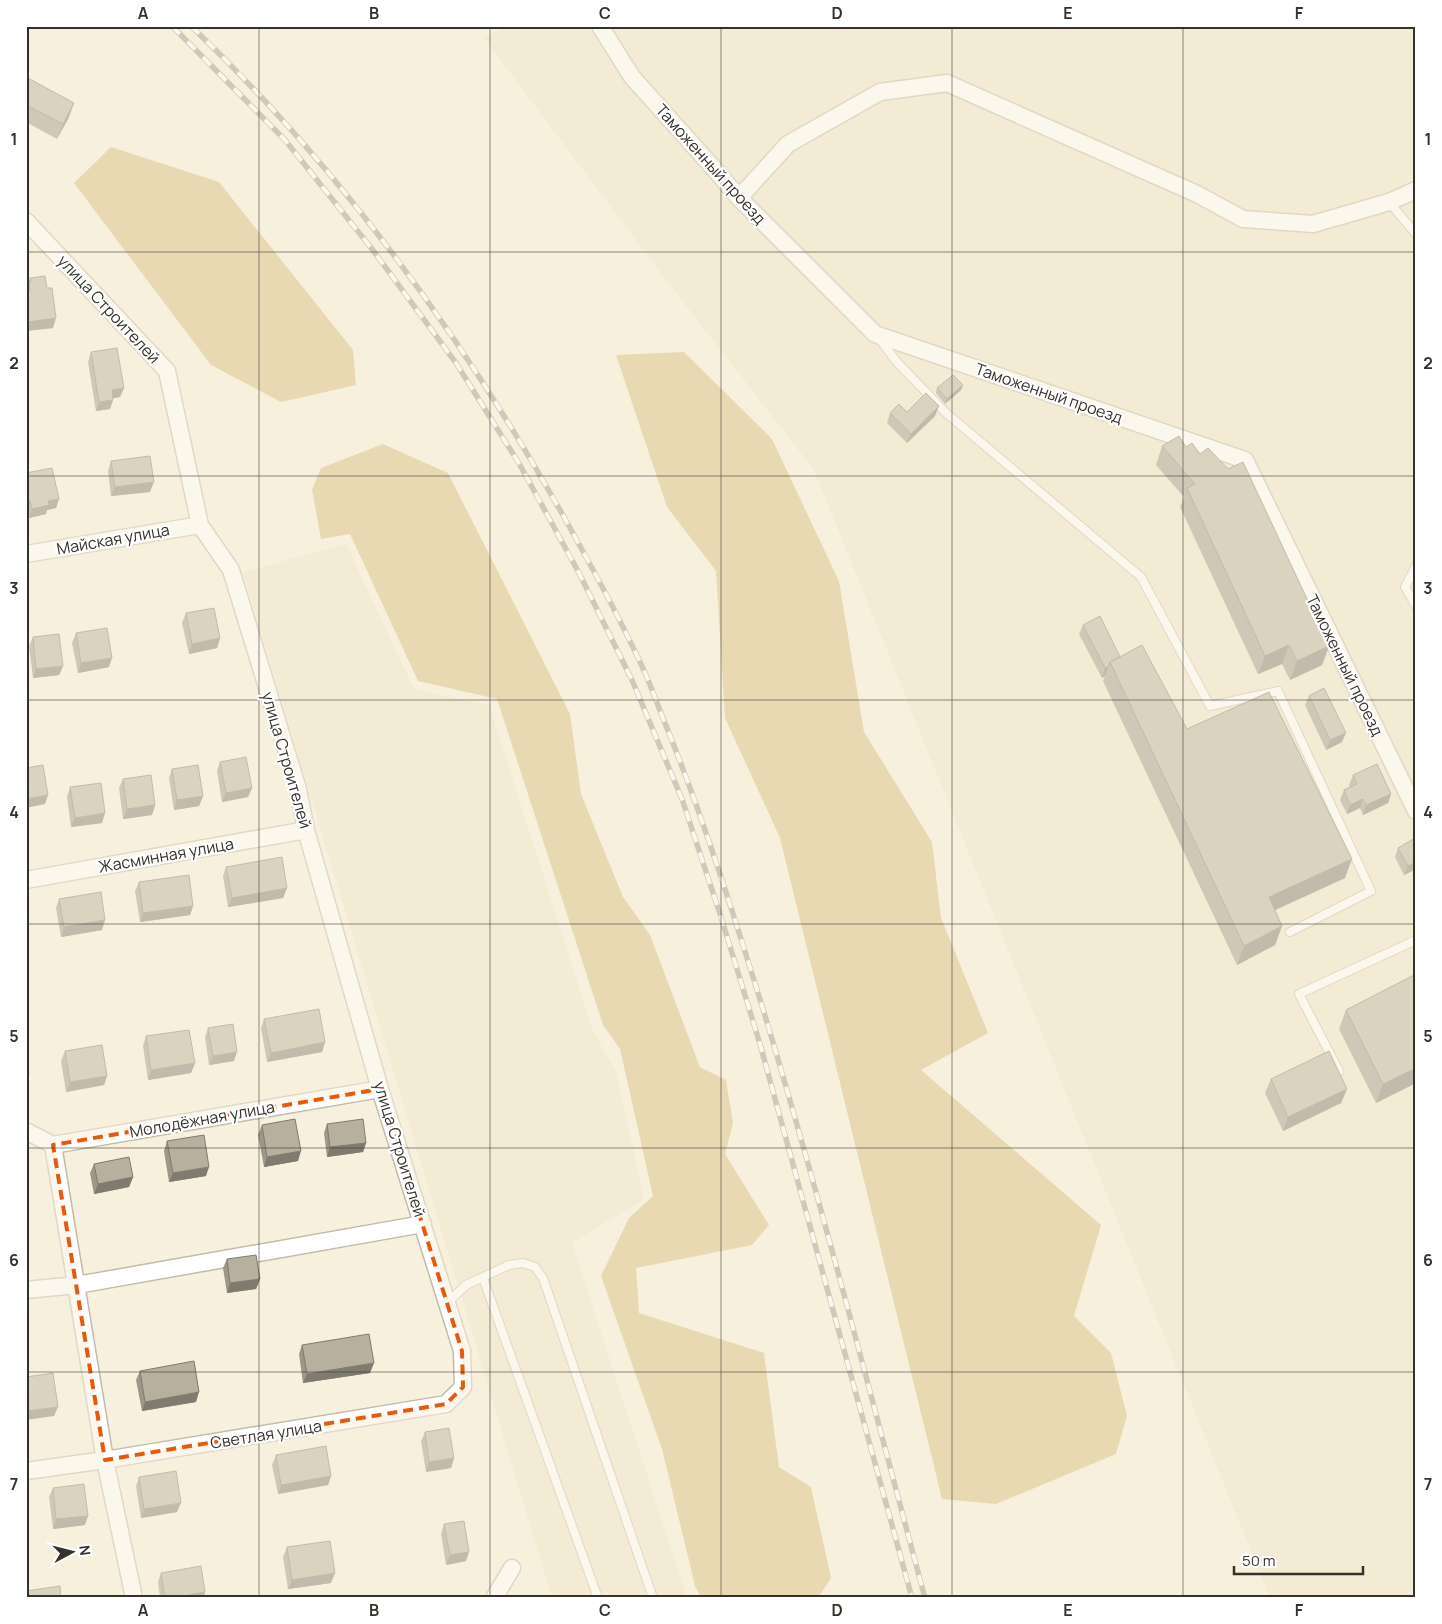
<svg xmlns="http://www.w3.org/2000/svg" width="1442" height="1624" viewBox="0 0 1442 1624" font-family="Manrope,sans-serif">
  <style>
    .built { fill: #eee4ca }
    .green { fill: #d5bd80 }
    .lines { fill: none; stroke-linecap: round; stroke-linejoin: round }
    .service-casing { stroke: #c2bba9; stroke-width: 10 }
    .minor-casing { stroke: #c2bba9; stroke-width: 19 }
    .service { stroke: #fff; stroke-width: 8 }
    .minor { stroke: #fff; stroke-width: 16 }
    .rail-casing { stroke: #9f9a8c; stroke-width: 5.5 }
    .rail { stroke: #fff; stroke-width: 4; stroke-dasharray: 11; stroke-linecap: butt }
    .wall { fill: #9d9788 }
    .shaded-wall { fill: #807b6f }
    .building { fill: #b7b09e; stroke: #807b6f }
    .marked { fill: none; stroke: #e8590c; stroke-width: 4; stroke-dasharray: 10 6; stroke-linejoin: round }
    .grid { fill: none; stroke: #35322b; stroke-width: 1; stroke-opacity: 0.55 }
    .labels { text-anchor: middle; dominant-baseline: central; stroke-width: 4.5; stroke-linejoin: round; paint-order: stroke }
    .street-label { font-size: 16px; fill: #35322b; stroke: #fff }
    .neatline { fill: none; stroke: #35322b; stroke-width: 2 }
    .grid-label { font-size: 16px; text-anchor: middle; font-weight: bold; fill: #35322b }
  </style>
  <rect width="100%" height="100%" fill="#f7f0dd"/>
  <!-- built -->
  <path class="built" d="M507,26H1416V1598H1270L814,470L666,280L484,38Z
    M346,544L414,689L489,705L593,1031L616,1072L644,1199L572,1243L687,1598H552L243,572Z"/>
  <!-- green -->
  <path class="green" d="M111,147L219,182L353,350L356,385L281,402L211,365L74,183Z
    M684,352L772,439L839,581L864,732L932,842L941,918L988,1033L921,1070L1101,1225L1074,1316L1111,1353L1127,1416L1116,1454L996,1504L942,1499L780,838L725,718L716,571L667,507L616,355Z
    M383,444L448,473L570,714L581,794L623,897L650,935L700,1067L726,1080L733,1123L725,1154L769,1225L752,1245L636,1268L639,1313L764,1353L779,1467L811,1487L831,1578L818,1598H701L695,1586L662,1449L601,1276L629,1218L653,1196L620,1049L603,1025L497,699L418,681L350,534L321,539L312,490L321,468Z"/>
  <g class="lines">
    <!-- service casing -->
    <g class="service-casing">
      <path id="service" d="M1389,202L1416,234
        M878,337L896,361L946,413L1141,577L1210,706L1278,691L1371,891L1290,932
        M1416,566L1405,587L1416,606
        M1339,1071L1299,994L1416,940
        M483,1278L598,1598
        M447,1303L466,1285L509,1265L523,1263L535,1267L543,1278L653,1598"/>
    </g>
    <!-- minor casing -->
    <g class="minor-casing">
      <path id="minor" d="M600,26L632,77L718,173L739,198L875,334L1245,460L1416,811
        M739,198L788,144L880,92L947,83L1197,194L1243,219L1313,224L1389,202L1416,190
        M26,221L167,371L200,525L231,570L298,789L306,830L380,1089L462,1351L463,1387L446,1404L105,1460L26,1471
        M26,554L200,525
        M26,880L306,830
        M26,1131L53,1145L380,1089
        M53,1145L105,1460L134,1598
        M26,1290L77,1285L423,1224
        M494,1598L512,1568"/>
    </g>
    <!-- service -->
    <use href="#service" class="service"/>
    <!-- minor -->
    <use href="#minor" class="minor"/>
    <!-- rail casing -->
    <g class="rail-casing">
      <path id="rail" d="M172,26L285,140L372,249L456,363L520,465L579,573L632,680L682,799L721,917L760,1044L912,1598
        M191,26C343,171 467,343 569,526C596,575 623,624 646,675C654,694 661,714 669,733C705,823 734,916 763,1009C822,1204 872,1401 925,1598"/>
    </g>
    <!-- rail -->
    <use href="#rail" class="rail"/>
  </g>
  <!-- wall -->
  <path class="wall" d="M26,77L69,117L57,139L26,122Z
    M30,278L53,328L26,331V289Z
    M91,352L124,388L120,397L113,398L110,409L96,411L88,362Z
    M963,385L961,390L945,404L936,393L937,388Z
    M907,412L935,416L907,443L887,423L890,413Z
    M1162,446L1186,447L1200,454L1228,469L1329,646L1322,665L1290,680L1282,664L1258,674L1180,507L1184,497L1156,465Z
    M111,461L150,492L111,496L108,471Z
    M26,473L59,499L56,508L47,510L46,514L29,518L26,511Z
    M186,613L220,638L217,648L189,654L182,623Z
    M1083,625L1120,657L1187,729L1345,878L1275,910L1282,926L1275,945L1237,965L1103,681L1105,676L1102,678L1079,634Z
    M76,633L109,667L78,673L72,643Z
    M33,637L63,666L59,675L33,678L29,646Z
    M1309,696L1342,742L1326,750L1305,705Z
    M220,762L252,788L248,797L222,802L217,771Z
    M172,769L203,796L199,806L174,810L169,778Z
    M1353,775L1391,794L1388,803L1363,815L1360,808L1347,814L1340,800L1344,790L1350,787L1349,785Z
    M123,779L155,805L152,815L123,819L119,788Z
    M70,787L102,823L71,827L67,797Z
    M1416,839V869L1404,875L1395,857L1398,848Z
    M226,867L287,888L283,898L228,907L223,876Z
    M139,882L193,906L190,915L140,922L135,891Z
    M59,899L102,930L61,937L56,908Z
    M1416,974V1083L1376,1103L1339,1029L1346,1010Z
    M264,1019L325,1042L322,1052L267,1062L261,1028Z
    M208,1028L234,1061L209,1065L205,1037Z
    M146,1036L195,1063L191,1073L148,1080L143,1046Z
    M65,1051L107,1076L104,1085L66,1092L61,1061Z
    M1271,1079L1347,1089L1341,1103L1283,1131L1265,1093Z
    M327,1124L366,1143L363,1152L327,1157L324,1133Z
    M262,1125L298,1161L264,1167L258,1135Z
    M167,1141L206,1176L169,1182L164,1151Z
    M94,1164L133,1177L129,1187L94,1194L90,1173Z
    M227,1259L260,1279L256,1289L227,1293L223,1268Z
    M302,1345L370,1373L303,1383L299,1354Z
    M140,1371L196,1402L142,1411L136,1380Z
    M425,1432L454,1458L451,1468L426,1472L421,1441Z
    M276,1455L331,1476L328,1485L278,1494L272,1465Z
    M139,1477L177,1512L141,1518L136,1486Z
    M53,1488L85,1525L53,1529L49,1497Z
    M444,1524L466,1561L446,1565L441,1534Z
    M287,1547L331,1583L288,1589L283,1557Z
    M161,1573L205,1592L203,1598H160L158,1582Z"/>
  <!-- shaded-wall -->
  <path class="shaded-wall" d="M74,103L69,117L57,139L63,124Z
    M56,318L53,328L26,331V327L28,322Z
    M963,385L961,390L945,404L947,399Z
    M124,388L120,397L108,399L112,390Z
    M113,400L110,409L96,411L99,402Z
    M939,406L935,416L907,443L911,434Z
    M154,482L150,492L111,496L115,487Z
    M59,499L56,508L47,510L46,514L29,518L32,509L48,501Z
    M30,501L27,511H26V502Z
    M220,638L217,648L189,654L192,644Z
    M1289,645L1282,664L1258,674L1265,656Z
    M1329,646L1322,665L1290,680L1297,661Z
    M112,658L109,667L78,673L81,663Z
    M63,666L59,675L33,678L36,669Z
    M1108,667L1105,676L1102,678L1105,668Z
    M1346,733L1342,742L1326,750L1330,740Z
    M252,788L248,797L222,802L226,793Z
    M1391,794L1388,803L1363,815L1366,805Z
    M48,795L45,804L26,808V799Z
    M203,796L199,806L174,810L177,800Z
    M1363,799L1360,808L1347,814L1350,805Z
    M155,805L152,815L123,819L127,809Z
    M105,813L102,823L71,827L75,818Z
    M1352,859L1345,878L1262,916L1269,897Z
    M1416,862V869L1404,875L1408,866Z
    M287,888L283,898L228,907L232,898Z
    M193,906L190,915L140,922L143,913Z
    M105,920L102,930L61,937L64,927Z
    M1282,926L1275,945L1237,965L1244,946Z
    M325,1042L322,1052L267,1062L271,1053Z
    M237,1052L234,1061L209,1065L213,1056Z
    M195,1063L191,1073L148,1080L151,1070Z
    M1416,1068V1083L1376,1103L1383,1084Z
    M26,1074H29L26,1082Z
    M107,1076L104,1085L66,1092L70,1082Z
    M1347,1089L1341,1103L1283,1131L1288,1117Z
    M366,1143L363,1152L327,1157L330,1147Z
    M301,1151L298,1161L264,1167L267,1157Z
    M209,1167L206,1176L169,1182L173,1173Z
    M133,1177L129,1187L94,1194L98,1184Z
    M260,1279L256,1289L227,1293L230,1283Z
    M374,1363L370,1373L303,1383L307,1374Z
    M199,1392L196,1402L142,1411L145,1402Z
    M58,1407L54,1416L26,1420V1411Z
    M454,1458L451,1468L426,1472L429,1462Z
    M331,1476L328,1485L278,1494L281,1485Z
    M181,1503L177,1512L141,1518L144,1509Z
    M88,1516L85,1525L53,1529L56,1519Z
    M469,1552L466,1561L446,1565L450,1555Z
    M335,1573L331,1583L288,1589L292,1580Z
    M205,1592L203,1598H173Z"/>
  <!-- building -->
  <path class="building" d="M26,77L74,103L63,124L26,105Z
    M45,276L47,288H52L56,318L28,322L26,307V291H30L29,282H31L30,278Z
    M117,348L124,388L112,390L113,400L99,402L91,352Z
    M953,375L963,385L947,399L937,388Z
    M926,393L939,406L911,434L890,413L899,404L907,412Z
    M1179,436L1186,447L1192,443L1200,454L1208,448L1228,469L1243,462L1329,646L1297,661L1289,645L1265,656L1187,488L1195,484L1162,446Z
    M150,456L154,482L115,487L111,461Z
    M52,468L59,499L48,501L49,505L32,509L30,501L26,502V473Z
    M214,608L220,638L192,644L186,613Z
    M1100,616L1120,657L1110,662L1108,667L1105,668L1083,625Z
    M107,628L112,658L81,663L76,633Z
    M59,634L63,666L36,669L33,637Z
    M1142,645L1187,729L1269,692L1352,859L1269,897L1282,926L1244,946L1110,662Z
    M1324,688L1346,733L1330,740L1309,696Z
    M246,757L252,788L226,793L220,762Z
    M1377,764L1391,794L1366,805L1363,799L1350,805L1344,790L1357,784L1353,775Z
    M43,765L48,795L26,799V768Z
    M198,765L203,796L177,800L172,769Z
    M151,775L155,805L127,809L123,779Z
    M101,783L105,813L75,818L70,787Z
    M1415,838L1416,862L1408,866L1398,848Z
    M282,857L287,888L232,898L226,867Z
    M189,875L193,906L143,913L139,882Z
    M101,892L105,920L64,927L59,899Z
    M1416,974V1068L1383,1084L1346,1010Z
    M319,1009L325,1042L271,1053L264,1019Z
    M233,1024L237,1052L213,1056L208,1028Z
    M189,1030L195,1063L151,1070L146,1036Z
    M102,1045L107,1076L70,1082L65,1051Z
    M26,1046L29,1074H26Z
    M1329,1051L1347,1089L1288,1117L1271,1079Z
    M295,1119L301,1151L267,1157L262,1125Z
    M363,1119L366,1143L330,1147L327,1124Z
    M204,1135L209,1167L173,1173L167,1141Z
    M129,1157L133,1177L98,1184L94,1164Z
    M256,1255L260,1279L230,1283L227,1259Z
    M369,1334L374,1363L307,1374L302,1345Z
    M194,1361L199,1392L145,1402L140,1371Z
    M53,1373L58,1407L26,1411V1377Z
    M449,1428L454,1458L429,1462L425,1432Z
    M326,1446L331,1476L281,1485L276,1455Z
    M176,1471L181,1503L144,1509L139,1477Z
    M84,1484L88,1516L56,1519L53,1488Z
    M464,1521L469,1552L450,1555L444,1524Z
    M330,1541L335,1573L292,1580L287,1547Z
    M201,1566L205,1592L173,1598H165L161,1573Z
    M60,1586L61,1598H26V1591Z"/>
  <!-- marked area -->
  <path d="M0 0H1442V1624H0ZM380,1089L462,1351L463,1387L446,1404L105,1460L53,1145Z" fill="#f7f0dd" fill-opacity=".55" fill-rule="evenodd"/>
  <path class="marked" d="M380,1089L462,1351L463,1387L446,1404L105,1460L53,1145Z"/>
  <!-- grid -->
  <path class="grid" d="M259,26V1598M490,26V1598M721,26V1598M952,26V1598M1183,26V1598M26,252H1416M26,476H1416M26,700H1416M26,924H1416M26,1148H1416M26,1372H1416"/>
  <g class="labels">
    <!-- street labels -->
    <g class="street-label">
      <text transform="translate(711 164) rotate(48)">Таможенный проезд</text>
      <text transform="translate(109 309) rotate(47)">улица Строителей</text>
      <text transform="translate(1049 393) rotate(19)">Таможенный проезд</text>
      <text transform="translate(113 539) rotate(-10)">Майская улица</text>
      <text transform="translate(1345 665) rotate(64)">Таможенный проезд</text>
      <text transform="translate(287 760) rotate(74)">улица Строителей</text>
      <text transform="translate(166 855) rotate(-10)">Жасминная улица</text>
      <text transform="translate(202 1119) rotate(-10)">Молодёжная улица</text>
      <text transform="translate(400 1149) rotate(73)">улица Строителей</text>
      <text transform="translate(266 1434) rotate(-9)">Светлая улица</text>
    </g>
  </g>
  <!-- border -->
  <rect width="1442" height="1624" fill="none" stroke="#ffffff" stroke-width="55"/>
  <!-- north arrow -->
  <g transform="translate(72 1552) rotate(83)" stroke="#ffffff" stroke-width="4" paint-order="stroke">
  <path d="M0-4L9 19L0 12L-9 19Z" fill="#35322b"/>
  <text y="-8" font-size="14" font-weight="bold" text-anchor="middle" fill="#35322b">N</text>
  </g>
  <!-- scale -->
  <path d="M1234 1566v8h129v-8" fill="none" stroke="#35322b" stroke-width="2.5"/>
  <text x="1242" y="1566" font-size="15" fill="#35322b" stroke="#ffffff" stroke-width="4" paint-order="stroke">50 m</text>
  <rect x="28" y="28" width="1386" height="1568" class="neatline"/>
  <g class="grid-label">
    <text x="143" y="19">A</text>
    <text x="374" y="19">B</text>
    <text x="605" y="19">C</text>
    <text x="837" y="19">D</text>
    <text x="1068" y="19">E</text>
    <text x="1299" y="19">F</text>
    <text x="14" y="145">1</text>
    <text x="1428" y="145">1</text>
    <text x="14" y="369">2</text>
    <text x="1428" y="369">2</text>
    <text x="14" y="594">3</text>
    <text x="1428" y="594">3</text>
    <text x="14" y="818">4</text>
    <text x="1428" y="818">4</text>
    <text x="14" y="1042">5</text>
    <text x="1428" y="1042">5</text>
    <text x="14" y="1266">6</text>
    <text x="1428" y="1266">6</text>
    <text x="14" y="1490">7</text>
    <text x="1428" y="1490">7</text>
    <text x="143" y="1616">A</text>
    <text x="374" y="1616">B</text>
    <text x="605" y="1616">C</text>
    <text x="837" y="1616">D</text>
    <text x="1068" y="1616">E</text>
    <text x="1299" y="1616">F</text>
  </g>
</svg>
